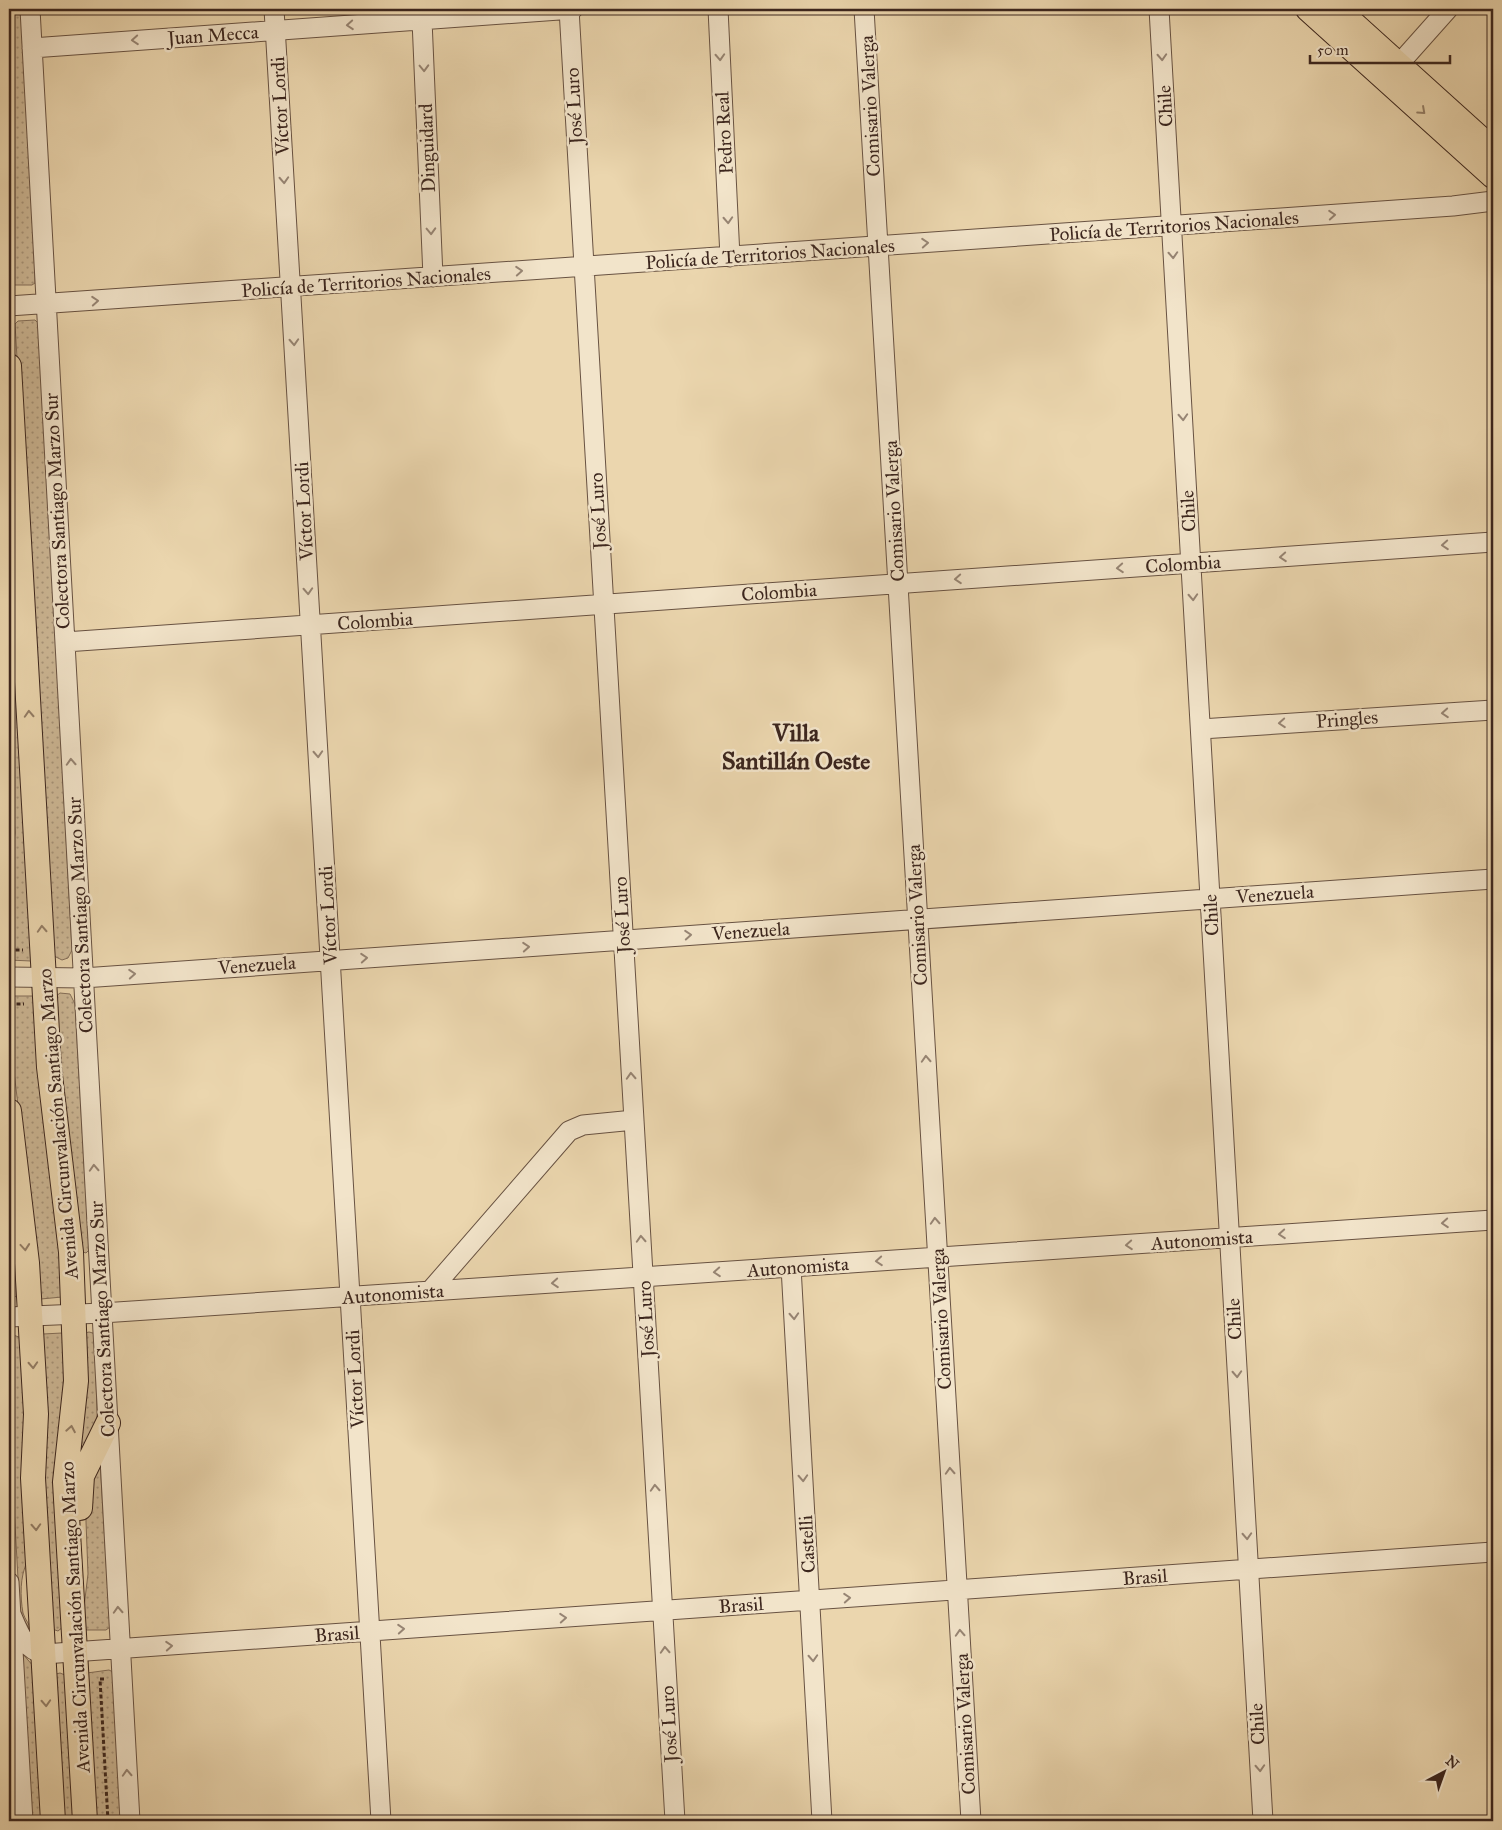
<svg xmlns="http://www.w3.org/2000/svg" width="1502" height="1830" viewBox="0 0 1502 1830" font-family="'IM FELL Great Primer',serif">
  <style>
    .grass { fill: url(#grass-dots); stroke: #846f5a }
    .lines { fill: none; stroke-linecap: round; stroke-linejoin: round }
    .minor-casing { stroke: #685242; stroke-width: 21 }
    .major-casing { stroke: #3c261e; stroke-width: 26 }
    .path { stroke: #3c261e; stroke-width: 3; stroke-dasharray: 4 2.5; stroke-linecap: butt }
    .minor { stroke: #f2e4ca; stroke-width: 19 }
    .major { stroke: #ebd6ae; stroke-width: 24 }
    .oneway { stroke: #978574 }
    .oneway2 { stroke: #947e66 }
    .labels { text-anchor: middle; dominant-baseline: central; stroke-width: 5; stroke-linejoin: round; paint-order: stroke }
    .street-label { font-size: 19px; fill: #3c261e; stroke: #f2e4ca }
    .district-label { font-size: 24px; font-weight: bold; fill: #3c261e; stroke: #f2e4ca }
  </style>
  <defs>
    <pattern id="grass-dots" width="8" height="8" patternUnits="userSpaceOnUse" patternTransform="scale(1.25)"><rect width="8" height="8" fill="#cdb896"/><path d="M2 2h.1M6 6h.1" fill="none" stroke="#a8957a" stroke-width="1.8" stroke-linecap="round"/></pattern>
  </defs>
  <rect width="100%" height="100%" fill="#ebd6ae"/>
  <filter id="stains"><feTurbulence type="fractalNoise" baseFrequency=".004" numOctaves="4"/><feColorMatrix values="0 0 0 0 .2 0 0 0 0 .09 0 0 0 0 .02 0 0 0 .5 -.17"/></filter>
  <radialGradient id="worn" r=".72"><stop offset=".6" stop-color="#630" stop-opacity="0"/><stop offset="1" stop-color="#630" stop-opacity=".3"/></radialGradient>
  <!-- grass -->
  <path class="grass" d="M9,9H22L35,275V283L32,285H15L12,283L9,223V124L11,120Z
    M35,320L39,324L72,950L68,958L62,960L54,956L52,949L15,324L18,321Z
    M9,509L33,961H31L9,960V880L15,833L9,735Z
    M60,993L70,994L75,1004L89,1250L86,1253L83,1252L64,1127L55,997Z
    M14,996H34L58,1218L62,1297L41,1299L12,1055L10,1004V998Z
    M9,1184L18,1295L10,1300L9,1299Z
    M89,1332L93,1333L95,1337L97,1415L95,1428L76,1474L85,1333Z
    M62,1333L65,1334L63,1627L58,1631L52,1629L43,1484V1334Z
    M13,1335L19,1337L23,1344L27,1562C20,1577 20,1596 23,1613C25,1620 30,1624 31,1631L20,1614L9,1418V1337Z
    M100,1461L110,1627L106,1630H87L85,1629L84,1607L88,1574L85,1495Z
    M22,1653L34,1667L42,1821H31Z
    M109,1670L113,1672L121,1821H94L87,1673Z
    M60,1673L65,1675L75,1821H63L56,1674Z"/>
  <g class="lines">
    <!-- minor casing -->
    <g class="minor-casing">
      <path id="minor" d="M30,9L130,1821
        M274,9L381,1821
        M569,9L675,1821
        M718,9L730,257
        M864,9L971,1821
        M1159,9L1263,1821
        M422,20L433,277
        M32,48L573,9
        M1391,73L1448,9
        M9,306L1453,206L1493,201
        M65,642L1493,542
        M1201,729L1493,710
        M9,977L83,978L1493,879
        M791,1267L822,1821
        M430,1291L569,1131L583,1125L634,1120
        M9,1317L102,1313L1493,1220
        M9,1582L23,1821
        M11,1614C18,1630 24,1650 44,1654L1493,1552"/>
    </g>
    <!-- major casing -->
    <g class="major-casing">
      <path id="major" d="M1308,9L1493,176
        M1337,9L1493,150
        M9,366L49,1067L71,1252L76,1381L65,1482L85,1821
        M9,1111L27,1263L36,1414L33,1478L53,1821
        M80,1508L82,1476L108,1423"/>
    </g>
    <!-- path -->
    <path class="path" d="M9,950H23
      M10,1004H24
      M104,1679H100L108,1821"/>
    <!-- minor -->
    <use href="#minor" class="minor"/>
    <!-- major -->
    <use href="#major" class="major"/>
  </g>
  <!-- one-way arrows -->
  <defs><path id="oneway-chevron" d="M-2-3.5L2.5 0L-2 3.5" fill="none" stroke-width="1.6" stroke-linecap="round" stroke-linejoin="round" transform="scale(1.25)"/></defs>
  <g class="oneway">
    <use href="#oneway-chevron" transform="translate(350 25) rotate(176)"/>
    <use href="#oneway-chevron" transform="translate(135 40) rotate(176)"/>
    <use href="#oneway-chevron" transform="translate(720 57) rotate(87)"/>
    <use href="#oneway-chevron" transform="translate(1162 57) rotate(87)"/>
    <use href="#oneway-chevron" transform="translate(424 68) rotate(88)"/>
    <use href="#oneway-chevron" transform="translate(284 180) rotate(87)"/>
    <use href="#oneway-chevron" transform="translate(1332 215) rotate(-4)"/>
    <use href="#oneway-chevron" transform="translate(728 220) rotate(87)"/>
    <use href="#oneway-chevron" transform="translate(431 231) rotate(88)"/>
    <use href="#oneway-chevron" transform="translate(925 243) rotate(-4)"/>
    <use href="#oneway-chevron" transform="translate(1173 255) rotate(87)"/>
    <use href="#oneway-chevron" transform="translate(519 271) rotate(-4)"/>
    <use href="#oneway-chevron" transform="translate(95 301) rotate(-4)"/>
    <use href="#oneway-chevron" transform="translate(294 342) rotate(87)"/>
    <use href="#oneway-chevron" transform="translate(1183 417) rotate(87)"/>
    <use href="#oneway-chevron" transform="translate(1445 545) rotate(176)"/>
    <use href="#oneway-chevron" transform="translate(1283 557) rotate(176)"/>
    <use href="#oneway-chevron" transform="translate(1120 568) rotate(176)"/>
    <use href="#oneway-chevron" transform="translate(958 579) rotate(176)"/>
    <use href="#oneway-chevron" transform="translate(308 591) rotate(87)"/>
    <use href="#oneway-chevron" transform="translate(1193 597) rotate(87)"/>
    <use href="#oneway-chevron" transform="translate(1445 713) rotate(176)"/>
    <use href="#oneway-chevron" transform="translate(1282 723) rotate(176)"/>
    <use href="#oneway-chevron" transform="translate(318 754) rotate(87)"/>
    <use href="#oneway-chevron" transform="translate(71 762) rotate(-93)"/>
    <use href="#oneway-chevron" transform="translate(688 935) rotate(-4)"/>
    <use href="#oneway-chevron" transform="translate(526 947) rotate(-4)"/>
    <use href="#oneway-chevron" transform="translate(364 958) rotate(-4)"/>
    <use href="#oneway-chevron" transform="translate(132 974) rotate(-4)"/>
    <use href="#oneway-chevron" transform="translate(926 1059) rotate(-93)"/>
    <use href="#oneway-chevron" transform="translate(631 1076) rotate(-93)"/>
    <use href="#oneway-chevron" transform="translate(94 1168) rotate(-93)"/>
    <use href="#oneway-chevron" transform="translate(935 1221) rotate(-93)"/>
    <use href="#oneway-chevron" transform="translate(1445 1223) rotate(176)"/>
    <use href="#oneway-chevron" transform="translate(1282 1234) rotate(176)"/>
    <use href="#oneway-chevron" transform="translate(641 1239) rotate(-93)"/>
    <use href="#oneway-chevron" transform="translate(1129 1245) rotate(176)"/>
    <use href="#oneway-chevron" transform="translate(879 1261) rotate(176)"/>
    <use href="#oneway-chevron" transform="translate(717 1272) rotate(176)"/>
    <use href="#oneway-chevron" transform="translate(555 1283) rotate(176)"/>
    <use href="#oneway-chevron" transform="translate(794 1316) rotate(87)"/>
    <use href="#oneway-chevron" transform="translate(1237 1374) rotate(87)"/>
    <use href="#oneway-chevron" transform="translate(950 1471) rotate(-93)"/>
    <use href="#oneway-chevron" transform="translate(803 1478) rotate(87)"/>
    <use href="#oneway-chevron" transform="translate(655 1488) rotate(-93)"/>
    <use href="#oneway-chevron" transform="translate(1247 1536) rotate(87)"/>
    <use href="#oneway-chevron" transform="translate(847 1598) rotate(-4)"/>
    <use href="#oneway-chevron" transform="translate(118 1610) rotate(-93)"/>
    <use href="#oneway-chevron" transform="translate(563 1618) rotate(-4)"/>
    <use href="#oneway-chevron" transform="translate(401 1629) rotate(-4)"/>
    <use href="#oneway-chevron" transform="translate(960 1633) rotate(-93)"/>
    <use href="#oneway-chevron" transform="translate(169 1646) rotate(-4)"/>
    <use href="#oneway-chevron" transform="translate(665 1650) rotate(-93)"/>
    <use href="#oneway-chevron" transform="translate(813 1658) rotate(87)"/>
    <use href="#oneway-chevron" transform="translate(1260 1768) rotate(87)"/>
    <use href="#oneway-chevron" transform="translate(127 1773) rotate(-93)"/>
  </g>
  <g class="oneway2">
    <use href="#oneway-chevron" transform="translate(1422 111) rotate(42)"/>
    <use href="#oneway-chevron" transform="translate(29 714) rotate(-93)"/>
    <use href="#oneway-chevron" transform="translate(42 929) rotate(-93)"/>
    <use href="#oneway-chevron" transform="translate(25 1247) rotate(85)"/>
    <use href="#oneway-chevron" transform="translate(33 1365) rotate(87)"/>
    <use href="#oneway-chevron" transform="translate(71 1429) rotate(-80)"/>
    <use href="#oneway-chevron" transform="translate(36 1527) rotate(87)"/>
    <use href="#oneway-chevron" transform="translate(46 1703) rotate(87)"/>
  </g>
  <g class="labels">
    <!-- street labels -->
    <g class="street-label">
      <text transform="translate(213 35) rotate(-4)">Juan Mecca</text>
      <text transform="translate(280 106) rotate(-93)">Víctor Lordi</text>
      <text transform="translate(574 106) rotate(-93)">José Luro</text>
      <text transform="translate(870 106) rotate(-93)">Comisario Valerga</text>
      <text transform="translate(1165 106) rotate(-93)">Chile</text>
      <text transform="translate(724 133) rotate(-93)">Pedro Real</text>
      <text transform="translate(427 148) rotate(-92)">Dinguidard</text>
      <text transform="translate(1174 226) rotate(-4)">Policía de Territorios Nacionales</text>
      <text transform="translate(770 254) rotate(-4)">Policía de Territorios Nacionales</text>
      <text transform="translate(366 282) rotate(-4)">Policía de Territorios Nacionales</text>
      <text transform="translate(57 511) rotate(-93)">Colectora Santiago Marzo Sur</text>
      <text transform="translate(304 511) rotate(-93)">Víctor Lordi</text>
      <text transform="translate(598 511) rotate(-93)">José Luro</text>
      <text transform="translate(894 511) rotate(-93)">Comisario Valerga</text>
      <text transform="translate(1188 511) rotate(-93)">Chile</text>
      <text transform="translate(1183 564) rotate(-4)">Colombia</text>
      <text transform="translate(779 592) rotate(-4)">Colombia</text>
      <text transform="translate(375 621) rotate(-4)">Colombia</text>
      <text transform="translate(1347 719) rotate(-4)">Pringles</text>
      <text transform="translate(1275 894) rotate(-4)">Venezuela</text>
      <text transform="translate(80 915) rotate(-93)">Colectora Santiago Marzo Sur</text>
      <text transform="translate(328 915) rotate(-93)">Víctor Lordi</text>
      <text transform="translate(622 915) rotate(-93)">José Luro</text>
      <text transform="translate(917 915) rotate(-93)">Comisario Valerga</text>
      <text transform="translate(1211 915) rotate(-93)">Chile</text>
      <text transform="translate(751 931) rotate(-4)">Venezuela</text>
      <text transform="translate(257 965) rotate(-4)">Venezuela</text>
      <text transform="translate(58 1124) rotate(-95)">Avenida Circunvalación Santiago Marzo</text>
      <text transform="translate(1202 1240) rotate(-4)">Autonomista</text>
      <text transform="translate(798 1267) rotate(-4)">Autonomista</text>
      <text transform="translate(393 1294) rotate(-4)">Autonomista</text>
      <text transform="translate(102 1319) rotate(-93)">Colectora Santiago Marzo Sur</text>
      <text transform="translate(646 1319) rotate(-93)">José Luro</text>
      <text transform="translate(941 1319) rotate(-93)">Comisario Valerga</text>
      <text transform="translate(1234 1319) rotate(-93)">Chile</text>
      <text transform="translate(355 1379) rotate(-93)">Víctor Lordi</text>
      <text transform="translate(807 1544) rotate(-93)">Castelli</text>
      <text transform="translate(1145 1577) rotate(-4)">Brasil</text>
      <text transform="translate(741 1605) rotate(-4)">Brasil</text>
      <text transform="translate(75 1617) rotate(-93)">Avenida Circunvalación Santiago Marzo</text>
      <text transform="translate(337 1634) rotate(-4)">Brasil</text>
      <text transform="translate(669 1724) rotate(-93)">José Luro</text>
      <text transform="translate(965 1724) rotate(-93)">Comisario Valerga</text>
      <text transform="translate(1257 1724) rotate(-93)">Chile</text>
    </g>
    <!-- district labels -->
    <g class="district-label">
      <text x="796" y="733">Villa<tspan x="796" dy="28">Santillán Oeste</tspan></text>
    </g>
  </g>
  <!-- margin -->
  <rect width="1502" height="1830" fill="none" stroke="#ebd6ae" stroke-width="30"/>
  <rect x="10" y="10" width="1482" height="1810" fill="none" stroke="#3c261e" stroke-width="2.5"/>
  <rect x="15" y="15" width="1472" height="1800" fill="none" stroke="#3c261e"/>
  <!-- north arrow -->
  <g transform="translate(1444 1772) rotate(41)" stroke="#f2e4ca" stroke-width="4" paint-order="stroke">
  <path d="M0-4L9 19L0 12L-9 19Z" fill="#3c261e"/>
  <text y="-8" font-size="14" font-weight="bold" text-anchor="middle" fill="#3c261e">N</text>
  </g>
  <!-- scale -->
  <path d="M1310 55v8h140v-8" fill="none" stroke="#3c261e" stroke-width="2.5"/>
  <text x="1317" y="55" font-size="15" fill="#3c261e" stroke="#f2e4ca" stroke-width="4" paint-order="stroke">50 m</text>
  <rect width="100%" height="100%" filter="url(#stains)"/>
  <rect width="100%" height="100%" fill="url(#worn)"/>
</svg>
